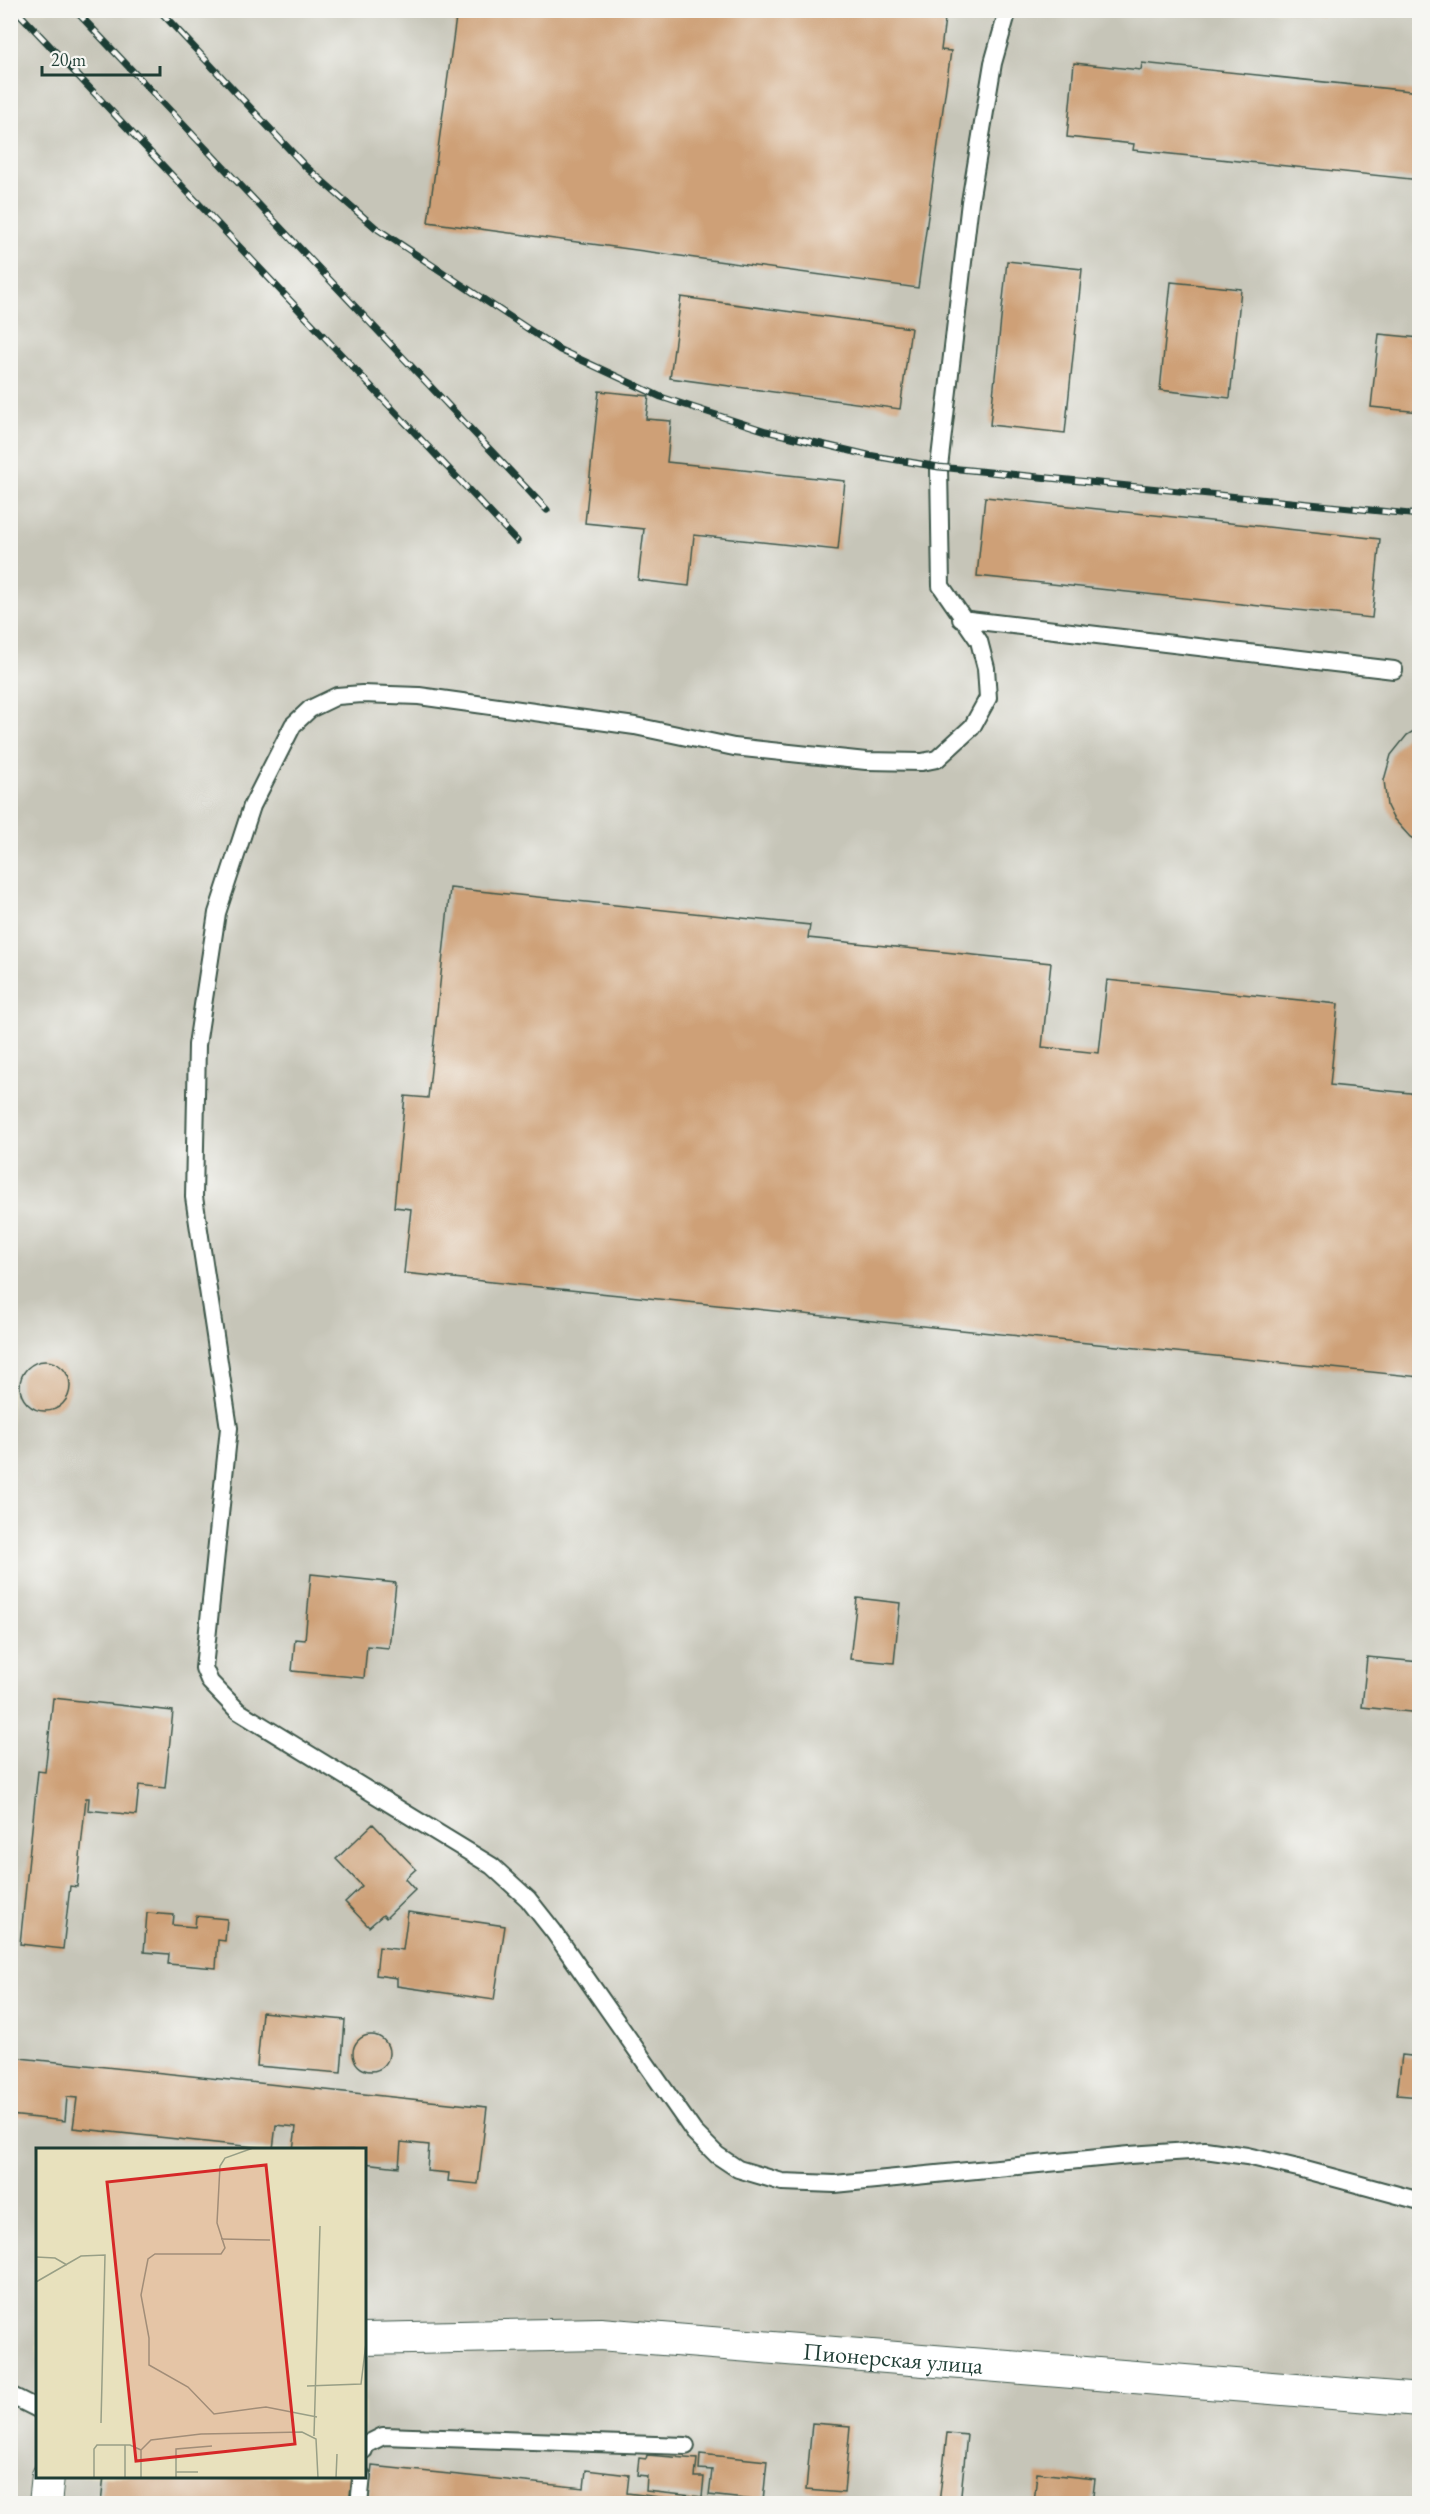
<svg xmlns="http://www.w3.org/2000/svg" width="1430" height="2514" viewBox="0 0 1430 2514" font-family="'EB Garamond',serif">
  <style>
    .industrial { fill: #c6c5b8; fill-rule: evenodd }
    .building { fill: #cea077 }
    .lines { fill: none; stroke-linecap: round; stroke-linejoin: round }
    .lane-casing { stroke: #3d5649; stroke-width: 20 }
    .street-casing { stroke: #3d5649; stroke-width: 34 }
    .lane { stroke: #fff; stroke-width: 16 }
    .street { stroke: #fff; stroke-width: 32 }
    .rail-casing { stroke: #1f3d34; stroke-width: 7 }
    .rail { stroke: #f6f6f2; stroke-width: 4.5; stroke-dasharray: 14; stroke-linecap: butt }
    .labels { text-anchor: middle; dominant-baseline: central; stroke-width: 4.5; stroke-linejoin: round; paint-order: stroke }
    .street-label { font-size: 24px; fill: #1f3d34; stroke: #f6f6f2 }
    .inset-road { fill: none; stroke: #989f86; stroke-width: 1.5 }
    .view { fill: #d62828; fill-opacity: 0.15; stroke: #d62828; stroke-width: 3 }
    .inset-edge { fill: none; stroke: #1f3d34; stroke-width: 3 }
  </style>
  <rect width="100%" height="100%" fill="#f6f6f2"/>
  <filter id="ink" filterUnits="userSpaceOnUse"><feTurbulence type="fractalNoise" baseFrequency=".0167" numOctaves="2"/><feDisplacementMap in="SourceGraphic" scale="12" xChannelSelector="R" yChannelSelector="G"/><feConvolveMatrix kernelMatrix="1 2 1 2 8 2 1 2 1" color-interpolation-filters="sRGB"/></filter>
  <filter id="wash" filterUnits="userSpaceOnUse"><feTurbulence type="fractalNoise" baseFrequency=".008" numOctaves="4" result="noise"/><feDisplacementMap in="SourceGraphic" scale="24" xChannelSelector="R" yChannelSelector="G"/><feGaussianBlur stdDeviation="1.35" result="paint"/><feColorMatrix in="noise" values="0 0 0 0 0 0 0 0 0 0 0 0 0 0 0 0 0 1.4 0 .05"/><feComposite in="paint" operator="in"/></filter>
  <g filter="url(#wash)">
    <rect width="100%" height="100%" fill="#e8e1bd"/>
    <!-- industrial -->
    <path class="industrial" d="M11,11H1419V2503L11,2504ZM38,2150H364V2476H38Z"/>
    <g id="blocks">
      <!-- building -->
      <path class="building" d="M457,10H946L941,50L951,51L918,288L428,222Z
        M1282,10H1321V16Z
        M1074,63L1141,70L1142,63L1420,92V180L1133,150L1134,144L1067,137Z
        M1007,261L1082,269L1065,433L990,425Z
        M1171,282L1241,289L1230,398L1160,390Z
        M681,297L911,328L900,409L670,378Z
        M1379,334L1420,338V412L1371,407Z
        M599,391L649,396L646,419L671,421L667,462L845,481L838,550L694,535L689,586L638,580L644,529L585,523Z
        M985,497L1380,539L1372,618L977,576Z
        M1420,727V843L1410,837L1393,818L1387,806L1384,780L1391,755L1407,735Z
        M450,888L810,925L808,938L1051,963L1042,1047L1099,1053L1107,980L1338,1004L1330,1085L1420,1094V1377L404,1273L411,1209L394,1207L405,1096L428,1098Z
        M20 1386a25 25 0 1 1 50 0a25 25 0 1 1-50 0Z
        M311,1574L396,1583L389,1648L367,1646L364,1678L292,1671L295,1639L305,1640Z
        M857,1598L900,1603L894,1663L850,1659Z
        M1367,1657L1420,1662V1713L1362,1707Z
        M53,1698L173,1711L165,1788L139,1785L136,1815L88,1810L89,1798H86L77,1887L70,1886L63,1949L20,1944L38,1771L45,1772Z
        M373,1824L416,1869L405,1879L415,1890L386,1918L383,1915L369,1927L345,1902L362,1886L336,1859Z
        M408,1912L505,1926L494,2000L397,1986V1978L376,1975L379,1947L403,1950Z
        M147,1913L174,1915L173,1925L195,1927L196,1916L227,1919L225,1941L218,1940L216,1968L168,1964L169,1954L144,1952Z
        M262,2012L345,2020L341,2073L257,2066Z
        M353 2053a18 18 0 1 1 36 0a18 18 0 1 1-36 0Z
        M1402,2055L1420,2057V2097L1397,2095Z
        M10,2057L487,2107L478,2184L448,2181L449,2173L427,2171L429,2145L401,2142L399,2167L364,2163V2150H293L296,2127L276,2125L273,2149L73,2128L77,2098L67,2097L65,2121L10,2115Z
        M812,2423L850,2426L844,2493L806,2490Z
        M947,2433L967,2435L960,2504H939Z
        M700,2454L767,2461L763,2501L709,2495L712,2470L699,2469Z
        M647,2455L697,2459L695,2477H704L702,2497L646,2491L647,2476L637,2475L639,2458L646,2459Z
        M372,2466L584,2488L586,2470L629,2475L627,2493L715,2504H368Z
        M1037,2473L1095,2479L1092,2504H1034Z
        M104,2476H352L349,2504H101Z"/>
    </g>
  </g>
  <g filter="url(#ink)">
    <use href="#blocks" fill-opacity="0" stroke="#3d5649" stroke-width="1.5"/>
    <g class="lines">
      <!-- lane casing -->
      <g class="lane-casing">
        <path id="lane" d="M1008,10L993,63L970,202L939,467L941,586L979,641L986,668L988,698L972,727L937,759L922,762L866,761L734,747L635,726L419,696L362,694L337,696L310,709L293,725L252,806L217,913L197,1045L194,1197L229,1428L204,1668L210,1682L238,1711L492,1866L528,1899L554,1932L694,2132L717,2155L738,2169L782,2182L835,2184L1129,2155L1205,2150L1247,2156L1298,2168L1420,2201
          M961,619L1394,670
          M10,2395L38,2409
          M364,2450L365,2445L383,2436L686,2446
          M359,2504L362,2476"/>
      </g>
      <!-- street casing -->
      <g class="street-casing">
        <g id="street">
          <path id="s1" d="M364,2339L600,2334L1420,2400"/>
          <path d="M45,2504L48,2476"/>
        </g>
      </g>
      <!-- lane -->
      <use href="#lane" class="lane"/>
      <!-- street -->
      <use href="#street" class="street"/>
      <!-- rail casing -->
      <g class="rail-casing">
        <path id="rail" d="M16,10L517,541
          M75,10L547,510
          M159,10L305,166L376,228L560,350L661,397L766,431L868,455L939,467L1420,515"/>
      </g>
      <!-- rail -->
      <use href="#rail" class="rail"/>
    </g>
  </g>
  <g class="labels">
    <!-- street labels -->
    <g class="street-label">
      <text stroke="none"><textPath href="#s1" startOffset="530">Пионерская улица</textPath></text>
    </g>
  </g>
  <!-- overview -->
  <g transform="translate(36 2148)">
    <rect width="330" height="330" fill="#e8e1bd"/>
    <path class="inset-road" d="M217,0L189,10L184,18L181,75L189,100L185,106H119L112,111L105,147L113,190V217L152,239L178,266L230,259L281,269M185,91L234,92M0,109L19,110L31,117M0,134L45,108L69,107L65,275M271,238L325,236L330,195M278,288L284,78M89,297V330M140,324V301L176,298M58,330V301L61,297H94L105,302M105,330V302L115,292L165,286L266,284L280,291L282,330M140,330V324H162M300,330L301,306"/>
    <path class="view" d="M230,17L259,296L100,313L71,34Z"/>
    <rect width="330" height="330" class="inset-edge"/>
  </g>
  <!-- margin -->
  <rect width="1430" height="2514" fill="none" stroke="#f6f6f2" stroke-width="36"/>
  <!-- scale -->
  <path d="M42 66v9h118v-9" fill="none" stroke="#1f3d34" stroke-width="3"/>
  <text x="51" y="66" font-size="18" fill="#1f3d34" stroke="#f6f6f2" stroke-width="4.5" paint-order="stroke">20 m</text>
</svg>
